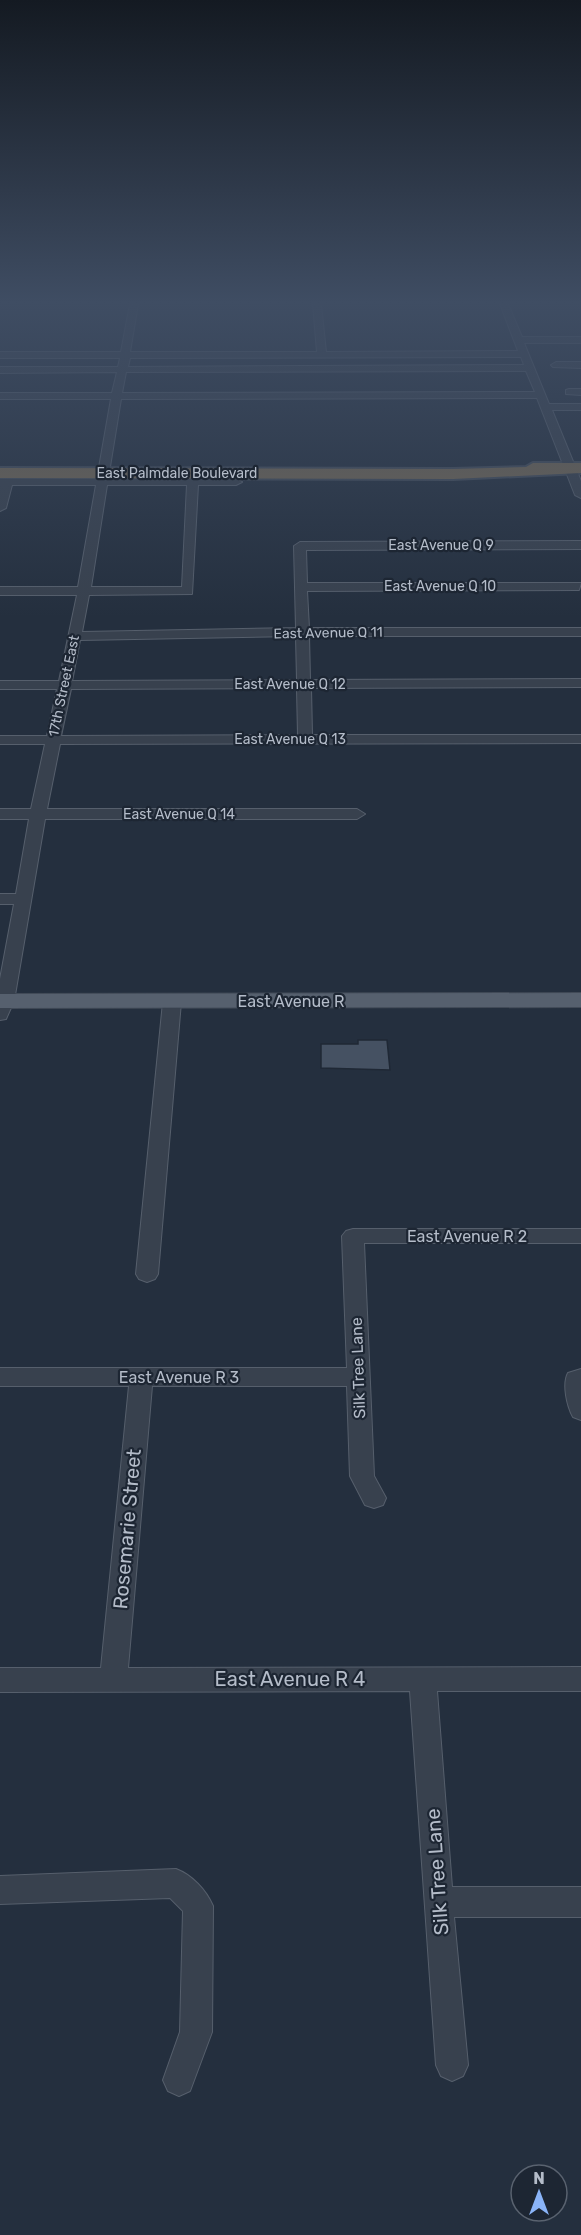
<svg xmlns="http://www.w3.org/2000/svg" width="581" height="2235" viewBox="0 0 581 2235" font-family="Rubik,sans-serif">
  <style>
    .building { fill: #455162; stroke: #1f2835; stroke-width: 1.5 }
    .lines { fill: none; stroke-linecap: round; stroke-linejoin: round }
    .minor-casing { stroke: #565f6c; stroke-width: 2 }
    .major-casing { stroke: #414a57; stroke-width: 2 }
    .highway-casing { stroke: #434c59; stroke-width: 4 }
    .minor { fill: #38414e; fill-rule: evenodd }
    .major { fill: #56606e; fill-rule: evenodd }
    .highway { fill: #746855; fill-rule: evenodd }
    .labels { text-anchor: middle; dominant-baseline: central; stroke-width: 4.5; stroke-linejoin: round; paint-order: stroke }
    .far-street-label { font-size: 14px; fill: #b4bcc9; stroke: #1d2633 }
    .street-label { font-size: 16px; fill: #b4bcc9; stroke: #1d2633 }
    .near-street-label { font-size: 20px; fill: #b4bcc9; stroke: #1d2633 }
  </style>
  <rect width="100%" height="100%" fill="#242f3e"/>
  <!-- building -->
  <path class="building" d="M358,1040H387L390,1070L321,1068V1044H358Z"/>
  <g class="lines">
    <!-- minor casing -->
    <g class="minor-casing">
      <path id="minor" d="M130,304H138L130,352H317L313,304H321L326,352L518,351L500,304H508L522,337H581V343H524L549,404H581V410H552L581,481V498L575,495L537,398L121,399L108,479H236L242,482L236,485H198L192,594L89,595L82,632L296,628L294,546L300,542L581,541V549L306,550L307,583H581L579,590L307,591L309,628H581V636H309L310,680L581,679V687L311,688L312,735H581V743L60,744L47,809H357L365,814L357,819H45L14,1001L6,1019L0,1020V979L14,904H0V894H16L29,819H0V809H31L45,744H0V736H47L57,689H0V681H59L77,595H0V587H78L96,485H12L6,508L0,511V479H97L111,399H0V393H112L117,372L0,373V367H118L120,358H0V352H121ZM521,357L524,365L128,367L130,358ZM526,371L535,392L122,393L126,372ZM107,485H187L182,587H91ZM296,636L297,680L72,681L80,640ZM297,688L298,735L61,736L71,689Z
        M556,362H581V368L553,367L551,365Z
        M569,389H581V395L566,394V390Z
        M172,997L178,998L181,1002L158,1274L155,1279L147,1282L139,1279L136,1274L163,1002L166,998Z
        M353,1229H581V1243H364L374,1476L386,1498L383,1505L374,1508L365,1505L350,1476L347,1386H152L128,1668L581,1667V1691H437L452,1887H581V1917H454L468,2065L463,2076L452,2081L441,2076L436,2065L410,1691L0,1692V1668H101L129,1386H0V1368H347L342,1236L346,1231Z
        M581,1369V1420L573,1417C567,1406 562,1384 568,1373Z
        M176,1869C192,1875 206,1890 213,1906L212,2032L190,2091L179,2096L168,2091L163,2080L180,2032L183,1911L170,1898L0,1904V1876Z"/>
    </g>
    <!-- major casing -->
    <g class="major-casing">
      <path id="major" d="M581,993V1007L0,1008V994Z"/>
    </g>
    <!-- highway casing -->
    <g class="highway-casing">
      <path id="highway" d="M533,463H581V473L453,479L0,478V468L453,469L526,467Z"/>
    </g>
    <!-- minor -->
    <use href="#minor" class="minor"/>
    <!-- major -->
    <use href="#major" class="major"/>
    <!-- highway -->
    <use href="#highway" class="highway"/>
  </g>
  <!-- sky -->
  <linearGradient id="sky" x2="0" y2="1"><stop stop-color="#141a22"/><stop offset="0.49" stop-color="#3f4d63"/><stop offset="1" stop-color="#3f4d63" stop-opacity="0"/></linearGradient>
  <rect width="581" height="617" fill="url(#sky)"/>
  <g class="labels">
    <!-- far-street labels -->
    <g class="far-street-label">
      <text x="177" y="473">East Palmdale Boulevard</text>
      <text x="441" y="545">East Avenue Q 9</text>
      <text x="440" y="586">East Avenue Q 10</text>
      <text transform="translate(328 633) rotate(-1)">East Avenue Q 11</text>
      <text x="290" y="684">East Avenue Q 12</text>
      <text transform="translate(64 686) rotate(-78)">17th Street East</text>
      <text x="290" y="739">East Avenue Q 13</text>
      <text x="179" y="814">East Avenue Q 14</text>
    </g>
    <!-- street labels -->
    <g class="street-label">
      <text x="291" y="1001">East Avenue R</text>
      <text x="467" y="1236">East Avenue R 2</text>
      <text transform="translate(358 1368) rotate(-92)">Silk Tree Lane</text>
      <text x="179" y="1377">East Avenue R 3</text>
    </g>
    <!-- near-street labels -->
    <g class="near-street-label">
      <text transform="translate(127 1529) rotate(-85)">Rosemarie Street</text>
      <text x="290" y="1679">East Avenue R 4</text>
      <text transform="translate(437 1872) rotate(-94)">Silk Tree Lane</text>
    </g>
  </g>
  <!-- north arrow -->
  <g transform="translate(539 2193)"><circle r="28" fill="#1d2633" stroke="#59626f" stroke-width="1.5"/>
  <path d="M0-4.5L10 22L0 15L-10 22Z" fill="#8ab4f8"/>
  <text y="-9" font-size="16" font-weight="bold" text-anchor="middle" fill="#b4bcc9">N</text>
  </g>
</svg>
